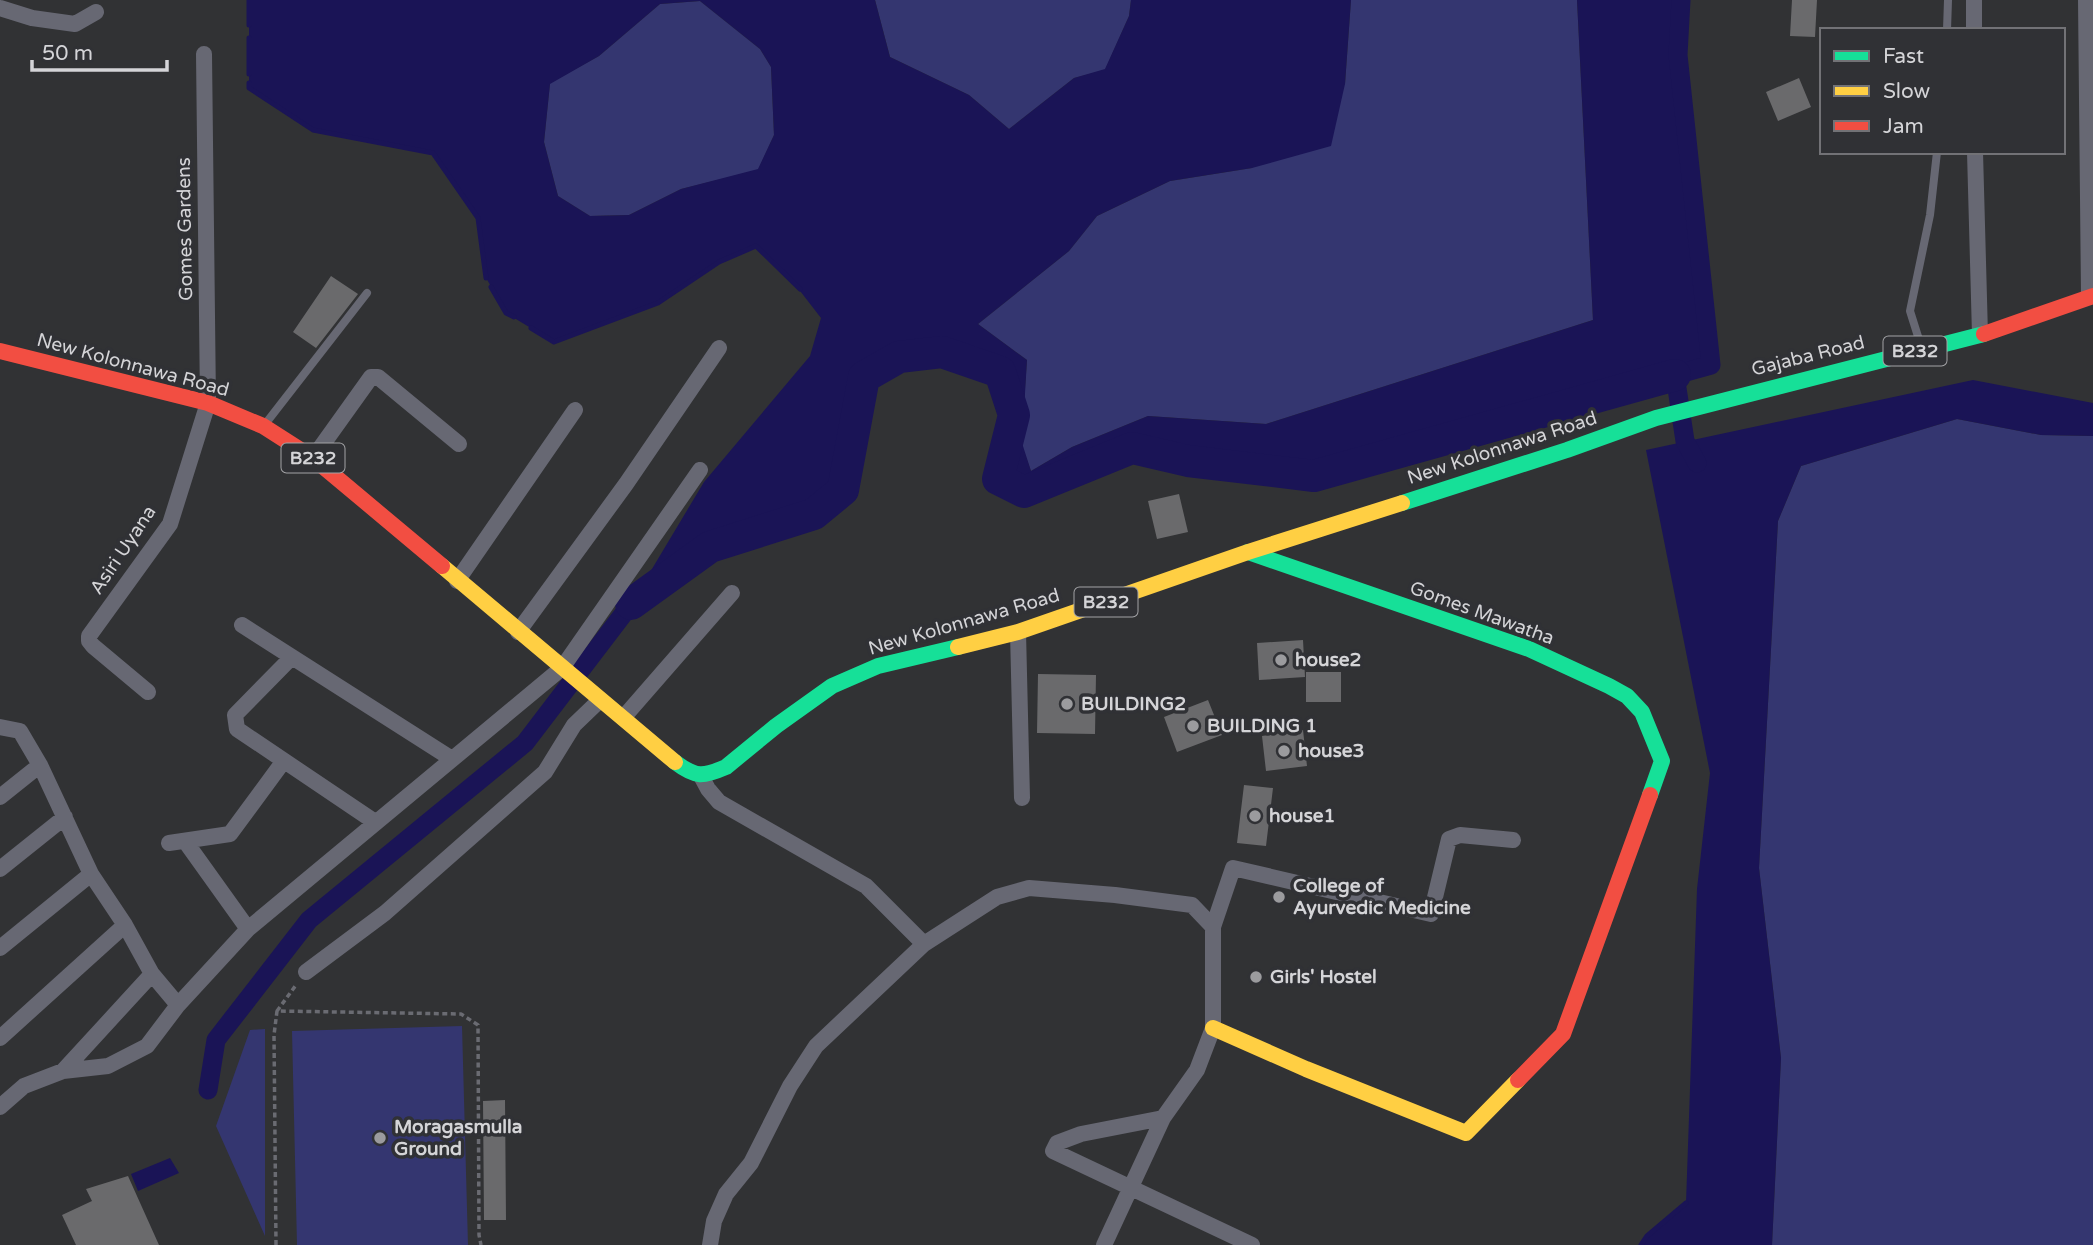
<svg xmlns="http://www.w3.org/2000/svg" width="2093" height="1245" viewBox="0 0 2093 1245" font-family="'Varela Round',sans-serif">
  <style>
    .green { fill: #343670 }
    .water { fill: #1a1456; fill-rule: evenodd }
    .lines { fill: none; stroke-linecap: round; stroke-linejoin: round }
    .stream { stroke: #1a1456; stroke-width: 5 }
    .canal { stroke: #1a1456; stroke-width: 19 }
    .river { stroke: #1a1456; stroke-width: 32 }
    .building { fill: #6a6a6c }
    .path { stroke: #6a6b72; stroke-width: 3.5; stroke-dasharray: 5 3.5; stroke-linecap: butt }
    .lane { stroke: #676873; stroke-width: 8 }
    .street { stroke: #676873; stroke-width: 16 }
    .fast { stroke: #16e098; stroke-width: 16 }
    .slow { stroke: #ffcf43; stroke-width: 16 }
    .jam { stroke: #f24e42; stroke-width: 16 }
    .poi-dot { fill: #9b9b9e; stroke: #303135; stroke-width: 2.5 }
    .labels { text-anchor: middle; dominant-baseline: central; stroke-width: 7; stroke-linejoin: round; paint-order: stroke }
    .shield { fill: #303135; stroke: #a3a3a6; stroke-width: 2 }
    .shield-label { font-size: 18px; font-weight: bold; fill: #d4d4d7 }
    .street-label { font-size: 19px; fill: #d4d4d7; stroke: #303135 }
    .poi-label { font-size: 19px; font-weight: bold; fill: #d4d4d7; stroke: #303135; text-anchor: start }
  </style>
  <rect width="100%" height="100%" fill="#313234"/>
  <!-- green -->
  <path class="green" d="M875,0H1131L1129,16L1105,70L1074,78L1009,129L969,95L890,57Z
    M1351,0H1577L1593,320L1266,424L1148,416L1072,447L1031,471L1021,443L1027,360L978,324L1069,251L1097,216L1170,181L1252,168L1345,84Z
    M700,1L760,49L771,67L774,135L758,170L681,189L629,215L590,216L558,196L544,142L550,83L599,56L660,4Z
    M1957,419L2041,435L2093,436V1245H1772L1781,1058L1759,868L1778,521L1801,466Z
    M462,1026L468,1245H297L292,1031Z
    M265,1029V1236L216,1126L250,1030Z"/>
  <!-- water -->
  <path class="water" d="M249,0H875L890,57L969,95L1009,129L1074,78L1105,69L1129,16L1131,0H1351L1345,84L1331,146L1252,168L1170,181L1097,216L1069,251L978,324L1027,360L1022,443L1031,471L1072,447L1148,416L1266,424L1593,320L1577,0H1681L1678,55L1711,365L1314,476L1188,461L1132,448L1024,492L998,479L1014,415L1000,373L942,352L899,357L864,377L843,490L814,514L710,547L631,604L704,482L810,356L821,318L797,287L756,246L719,262L658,303L554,342L506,313L485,276L478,218L433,153L313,130L249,88ZM700,1L760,49L771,67L774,135L758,169L681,189L629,215L590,216L558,196L544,142L550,84L599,56L660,4Z
    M1973,380L2093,403V436L2041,435L1957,419L1801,466L1778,521L1759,868L1781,1058L1772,1245H1641L1647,1236L1686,1203L1697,889L1710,773L1646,450Z
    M170,1158L179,1173L138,1191L131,1174Z"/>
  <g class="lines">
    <!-- stream -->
    <path class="stream" d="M249,25V0
      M249,74V38
      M249,83V88L313,130L433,153L478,218L486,278
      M491,287L506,313L514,317
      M531,328L554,342L658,303L719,262L756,246L800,289
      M1641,1245L1647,1236L1686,1203"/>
    <!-- canal -->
    <path class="canal" d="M1681,0L1678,55L1711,365L1675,375L1685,441L1697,463
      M208,1090L216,1040L309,920L525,743L631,604"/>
    <!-- river -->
    <path class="river" d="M631,604L710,547L814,514L843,490L864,377L899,357L942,352L1000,372L1014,415L998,479L1024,492L1132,448L1188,461L1314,476L1675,375"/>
  </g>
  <!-- building -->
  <path class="building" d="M1792,0H1817L1815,37L1790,36Z
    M1799,78L1811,107L1778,121L1766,92Z
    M331,276L358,294L316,348L293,332Z
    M1179,494L1188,532L1157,539L1148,501Z
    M1303,640L1305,677L1259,680L1257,643Z
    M1306,672H1341V702H1306Z
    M1038,674L1096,675L1095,734L1037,733Z
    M1208,700L1222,735L1177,752L1164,717Z
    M1303,730L1307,766L1266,771L1262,736Z
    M1244,785L1273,788L1266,846L1237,843Z
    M505,1100L506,1220H484L483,1101Z
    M128,1176L159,1245H76L62,1215L92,1201L86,1189Z"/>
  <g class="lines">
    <!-- path -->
    <path class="path" d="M277,1011L296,985
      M276,1245L274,1035L277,1011L461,1014L478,1025L479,1235L481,1245"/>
    <!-- lane -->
    <path class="lane" d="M1947,30L1948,0
      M1921,346L1910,311L1930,215L1937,152
      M266,423L367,293"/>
    <!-- street -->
    <path class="street" d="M1974,0V30
      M2086,0L2089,297
      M0,8L32,18L75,24L96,12
      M1975,152L1980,335
      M313,458L371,377H378L459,444
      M457,581L575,410
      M242,625L452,759
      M518,632L626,484L719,348
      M1018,632L1022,798
      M292,657L235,715L237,729L375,822
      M148,692L93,646L89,641V636L170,524L208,403L204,54
      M623,718L732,593
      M0,727L20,731L40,765L91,874L125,925L152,974L178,1005
      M701,776L708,789L719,802L866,886L924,944
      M0,797L40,765
      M185,841L248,929
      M169,843L230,834L283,762
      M0,869L65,817
      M1213,927L1233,868L1431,914L1449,839L1460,835L1513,840
      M0,948L91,874
      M306,972L385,913L545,772L574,725L600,700
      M0,1038L125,925
      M63,1071L152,974
      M0,1107L24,1086L63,1071L108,1066L147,1046L178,1005L248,929L562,668L700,470
      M1163,1118L1081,1134L1057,1143L1053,1151L1252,1245
      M710,1245L714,1221L726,1194L751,1163L790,1086L816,1046L924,944L997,897L1029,888L1115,895L1192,905L1213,927V1028L1197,1070L1163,1118L1104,1245"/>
    <!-- fast -->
    <path class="fast" d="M1402,503L1567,450L1656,418L1984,334
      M1248,552L1529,649L1609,686L1627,696L1642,712L1662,761L1650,795
      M675,762C696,778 703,777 726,767L776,726L832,686L878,666L958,647"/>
    <!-- slow -->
    <path class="slow" d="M442,566L675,762
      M958,647L1018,632L1248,552L1402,503
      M1213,1028L1306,1069L1466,1133L1518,1080"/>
    <!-- jam -->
    <path class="jam" d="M1984,334L2093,296
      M0,351L208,403L263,426L313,458L442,566
      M1518,1080L1563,1034L1650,795"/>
  </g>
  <!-- markers -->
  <g class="poi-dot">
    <circle cx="1281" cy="660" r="7"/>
    <circle cx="1067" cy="704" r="7"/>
    <circle cx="1193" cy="726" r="7"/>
    <circle cx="1284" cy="751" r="7"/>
    <circle cx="1255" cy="816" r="7"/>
    <circle cx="1279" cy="897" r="7"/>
    <circle cx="1256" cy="977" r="7"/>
    <circle cx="380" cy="1138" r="7"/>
  </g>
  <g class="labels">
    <!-- shield labels -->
    <g class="shield">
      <rect x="1883.5" y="336.5" width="63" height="29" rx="5"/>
      <rect x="281.5" y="443.5" width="63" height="29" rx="5"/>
      <rect x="1074.5" y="587.5" width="63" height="29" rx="5"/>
    </g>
    <g class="shield-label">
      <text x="1915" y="351">B232</text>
      <text x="313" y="458">B232</text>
      <text x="1106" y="602">B232</text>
    </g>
    <!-- street labels -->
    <g class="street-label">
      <text transform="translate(185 229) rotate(-91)">Gomes Gardens</text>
      <text transform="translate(1808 356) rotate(-14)">Gajaba Road</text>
      <text transform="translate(133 365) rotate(15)">New Kolonnawa Road</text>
      <text transform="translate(1502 448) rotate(-18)">New Kolonnawa Road</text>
      <text transform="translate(123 550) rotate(-56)">Asiri Uyana</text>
      <text transform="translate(1482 613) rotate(20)">Gomes Mawatha</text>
      <text transform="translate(964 622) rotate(-16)">New Kolonnawa Road</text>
    </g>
    <!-- poi labels -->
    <g class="poi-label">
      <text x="1295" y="660">house2</text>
      <text x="1081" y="704">BUILDING2</text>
      <text x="1207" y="726">BUILDING 1</text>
      <text x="1298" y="751">house3</text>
      <text x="1269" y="816">house1</text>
      <text x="1293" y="886">College of<tspan x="1293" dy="22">Ayurvedic Medicine</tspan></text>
      <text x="1270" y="977">Girls' Hostel</text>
      <text x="394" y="1127">Moragasmulla<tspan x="394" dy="22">Ground</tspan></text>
    </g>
  </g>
  <!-- legend -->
  <rect x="1820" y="28" width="245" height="126" fill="#303135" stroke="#727276" stroke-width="2"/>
  <rect x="1834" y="51" width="35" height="10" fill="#16e098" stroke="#727276" stroke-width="2"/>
  <text x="1883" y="63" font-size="21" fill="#d4d4d7">Fast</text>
  <rect x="1834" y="86" width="35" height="10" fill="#ffcf43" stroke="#727276" stroke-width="2"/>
  <text x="1883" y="98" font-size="21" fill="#d4d4d7">Slow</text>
  <rect x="1834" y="121" width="35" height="10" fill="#f24e42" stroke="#727276" stroke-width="2"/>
  <text x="1883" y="133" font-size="21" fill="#d4d4d7">Jam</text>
  <!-- scale -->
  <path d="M32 60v10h135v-10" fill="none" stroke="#d4d4d7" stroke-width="3.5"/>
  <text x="42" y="60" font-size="21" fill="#d4d4d7" stroke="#303135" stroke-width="5" paint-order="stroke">50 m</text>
</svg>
